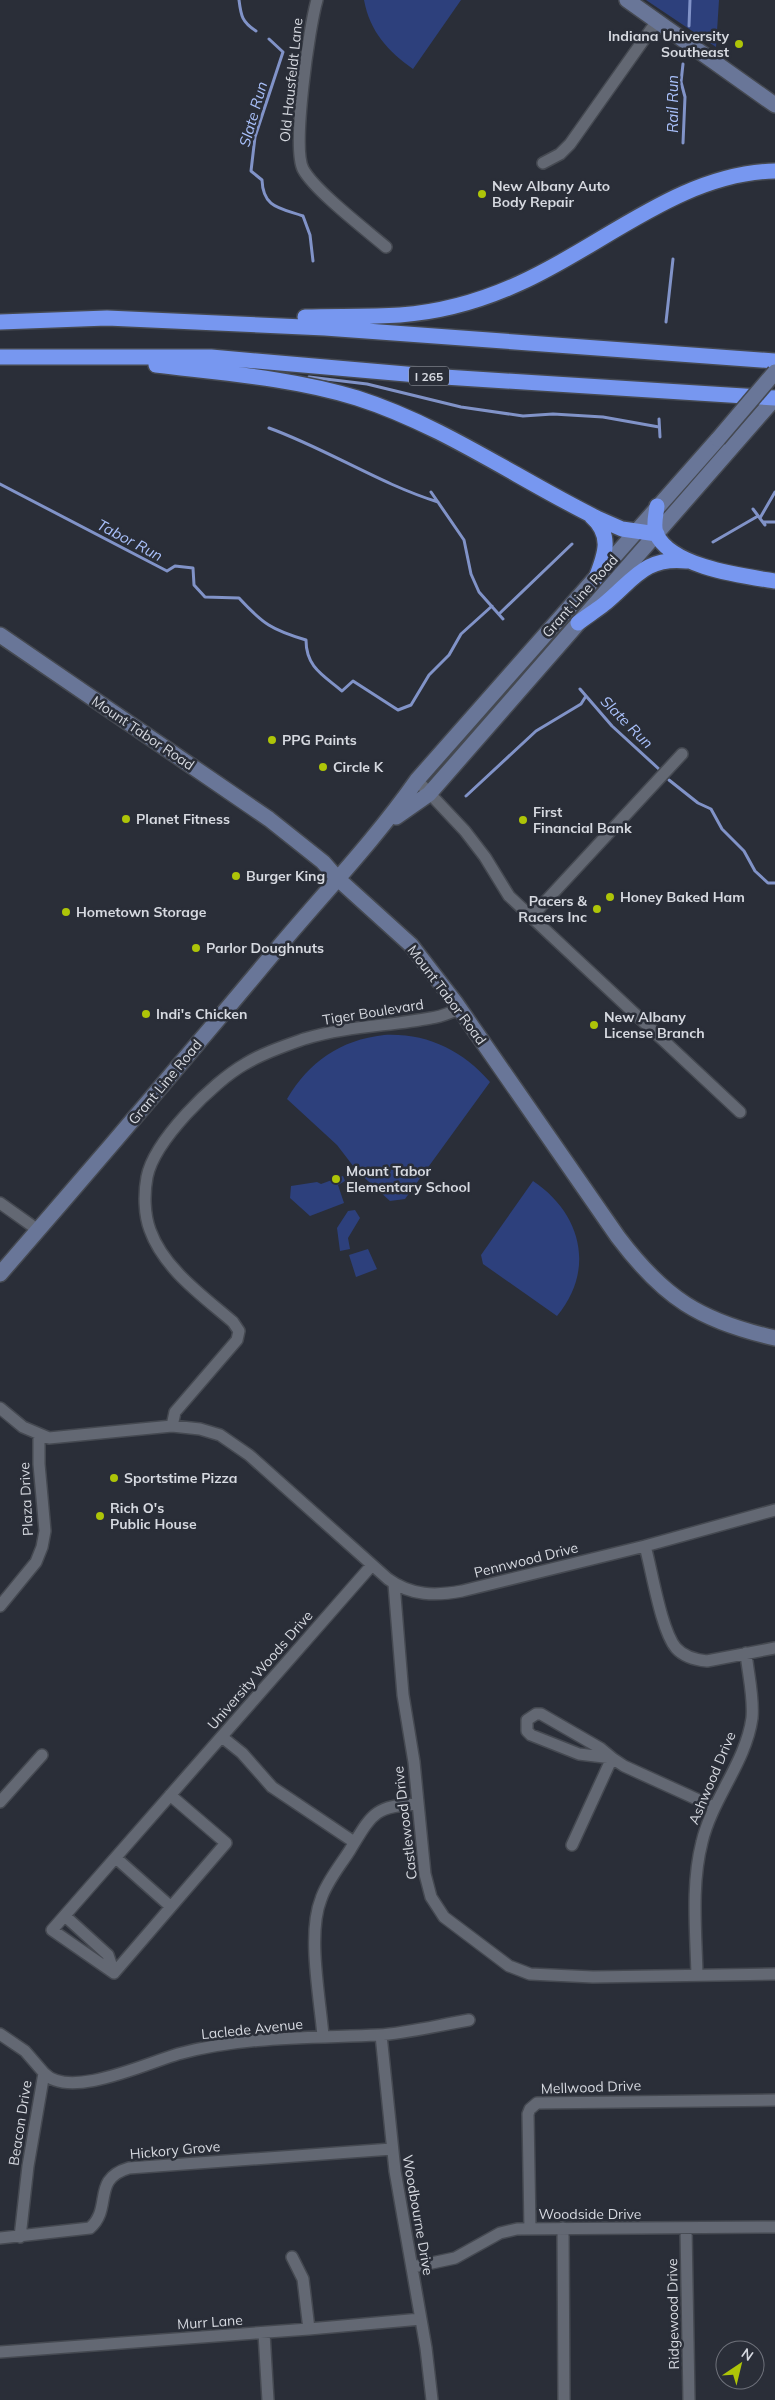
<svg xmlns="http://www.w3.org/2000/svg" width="775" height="2400" viewBox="0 0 775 2400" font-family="Mulish,sans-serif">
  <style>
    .green { fill: #2d407c }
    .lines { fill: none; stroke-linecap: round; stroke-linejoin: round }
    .stream { stroke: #8193c8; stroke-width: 3 }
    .street-casing { stroke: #454951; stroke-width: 14 }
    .secondary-casing { stroke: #454951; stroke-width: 18 }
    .highway-casing { stroke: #454951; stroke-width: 18 }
    .street { stroke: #636873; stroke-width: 11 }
    .secondary { stroke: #697698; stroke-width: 15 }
    .highway { stroke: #7797f0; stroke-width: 15 }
    .secondary-bridge-casing { stroke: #454951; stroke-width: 18; stroke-linecap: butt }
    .secondary-bridge { stroke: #697698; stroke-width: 15 }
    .poi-dot { fill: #aec508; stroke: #2a2e38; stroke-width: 2 }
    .labels { text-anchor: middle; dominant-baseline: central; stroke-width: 5; stroke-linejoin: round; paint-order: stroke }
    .shield { fill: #2a2e38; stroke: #a2a6ae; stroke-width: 1 }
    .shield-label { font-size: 12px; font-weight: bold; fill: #d6d9e0 }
    .poi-label { font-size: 14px; font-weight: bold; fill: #d6d9e0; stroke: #2a2e38; text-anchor: start }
    .street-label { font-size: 14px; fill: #d6d9e0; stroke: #2a2e38 }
    .water-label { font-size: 15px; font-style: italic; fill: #a9c0fa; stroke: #2a2e38 }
  </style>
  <rect width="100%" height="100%" fill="#2a2e38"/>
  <!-- green -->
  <path class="green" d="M364,0H461L413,69C388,51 370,32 364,0Z
    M646,0H719L716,47Z
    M384,1035C427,1033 462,1050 490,1082L405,1199L390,1201L357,1171L337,1145L287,1099C309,1062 340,1040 384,1035Z
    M343,1176L345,1181L338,1185L344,1203L310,1216L290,1198L291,1186L317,1182L321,1184Z
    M533,1181C581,1213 596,1269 557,1316L483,1264L481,1255Z
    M355,1210L360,1218L348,1238L350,1249L340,1251L337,1228L348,1211Z
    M368,1249L377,1269L356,1277L349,1255Z"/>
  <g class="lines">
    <!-- stream -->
    <path class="stream" d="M239,0C241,16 242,22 256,31
      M689,26L690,0
      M269,39L283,52L255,137L251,171L262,180C263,208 280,208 303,216L310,235L313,261
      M683,64L681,82L685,97L683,143
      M666,322L673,259
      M309,377L367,384L461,407L523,416L553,414L603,417L659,427
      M659,419L660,437
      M269,428C327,449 380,484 438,502
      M0,484L167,571L175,566L193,568L194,585L205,597L239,598C263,624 272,630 306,640C306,667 323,675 342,691L353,681L398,710L411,705L429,675L449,655L461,634L492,606
      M431,492L464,540L471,574L479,592L503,619
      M753,509L765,525
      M760,518L775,492
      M763,522H775
      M713,542L758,516
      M499,614L572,544
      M580,689L612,726L660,770
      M669,780L698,803L711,809L722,829L744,851L755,871L768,883H775
      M466,796L536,731L581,704L586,696"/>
    <!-- street casing -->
    <g class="street-casing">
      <path id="street" d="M317,0C309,27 292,147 303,169C314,190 366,230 386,247
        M543,163L560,154L570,144L657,21
        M417,780L465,831L485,857L509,896L740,1112
        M531,917L682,754
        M0,1203L38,1230
        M0,1408L23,1427L49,1438L172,1426L200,1429L220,1435L249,1455L388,1579C411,1596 436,1596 462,1591L645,1546L775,1510
        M172,1426L175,1412L237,1340L239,1331L233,1322C203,1296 164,1269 150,1230C144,1214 144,1193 147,1177C154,1141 213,1082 245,1064C263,1053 284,1046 304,1039C346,1026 389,1026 431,1018C441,1017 451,1012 460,1009
        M645,1546C652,1571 661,1630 676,1648C684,1657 696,1660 707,1661L775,1648
        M394,1584L403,1695L414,1762L425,1874L431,1897L444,1917L509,1966L530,1974L593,1977L775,1974
        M0,1606L36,1562L42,1547L45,1531L39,1464V1436
        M536,1714H541L600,1748L612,1758L579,1754L531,1735L527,1731V1720Z
        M222,1737L242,1753L272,1787L354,1842
        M0,1802L42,1755
        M572,1845L612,1758L624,1766L714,1807
        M116,1858L170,1906
        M65,1916L108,1955L114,1973L52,1930L372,1565
        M114,1973L226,1843L170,1795
        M697,1975C696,1932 691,1884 702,1842C712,1799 746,1762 752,1718C754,1697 748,1674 746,1653
        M0,2034L25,2051L44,2073L28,2166L20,2237
        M381,2035L395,2171L426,2348L432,2400
        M323,2036C320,1998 307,1934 321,1899C327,1881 340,1866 350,1850C372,1814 374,1806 417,1804
        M44,2073C69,2100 147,2063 178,2054C243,2036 312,2038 378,2035C408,2033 439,2025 469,2020
        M563,2228L564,2400
        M686,2228L689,2400
        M530,2229L528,2114L530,2109L537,2103L775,2100
        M0,2238L90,2228C113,2208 91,2179 129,2168L392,2149
        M292,2257L303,2279L309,2329
        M413,2267L455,2258L500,2233L517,2229L775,2227
        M264,2333L268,2400
        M0,2352L309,2329L421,2319"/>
    </g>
    <!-- secondary casing -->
    <g class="secondary-casing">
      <path id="secondary" d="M627,0L775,105
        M0,635L269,819L323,862L337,878L411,945L455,1002L618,1237C664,1298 700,1321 775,1338
        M396,817L429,794L775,398
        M0,1274C94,1166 186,1058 277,949C324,893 375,840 417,780L718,439"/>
    </g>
    <!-- highway casing -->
    <g class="highway-casing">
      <path id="highway" d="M305,317C336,316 368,317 400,315C441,312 483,300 520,283C603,246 680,173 775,171
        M0,322L107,318L325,328L775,361
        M0,357H211L429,376L775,398
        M156,365C222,373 293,378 357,398C442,425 518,479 597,518L622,529L657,534
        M657,506C656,515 653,525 656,533C670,567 743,576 775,581
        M591,516C613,535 605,555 596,578
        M578,623C586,617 595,611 603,605C633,581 644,556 687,561"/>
    </g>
    <!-- street -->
    <use href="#street" class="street"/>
    <!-- secondary -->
    <use href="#secondary" class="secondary"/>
    <!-- highway -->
    <use href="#highway" class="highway"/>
    <!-- secondary-bridge casing -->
    <g class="secondary-bridge-casing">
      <path id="secondary-bridge" d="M718,439L775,372"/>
    </g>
    <!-- secondary-bridge -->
    <use href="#secondary-bridge" class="secondary-bridge"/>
  </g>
  <!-- markers -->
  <g class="poi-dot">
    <circle cx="739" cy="44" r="5"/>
    <circle cx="482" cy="194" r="5"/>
    <circle cx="272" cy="740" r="5"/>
    <circle cx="323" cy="767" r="5"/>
    <circle cx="126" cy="819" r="5"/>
    <circle cx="523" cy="820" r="5"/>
    <circle cx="236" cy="876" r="5"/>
    <circle cx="610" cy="897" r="5"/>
    <circle cx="597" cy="909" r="5"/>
    <circle cx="66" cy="912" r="5"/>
    <circle cx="196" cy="948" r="5"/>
    <circle cx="146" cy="1014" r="5"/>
    <circle cx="594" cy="1025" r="5"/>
    <circle cx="336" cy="1179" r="5"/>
    <circle cx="114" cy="1478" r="5"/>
    <circle cx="100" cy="1516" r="5"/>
  </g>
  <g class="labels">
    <!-- shield labels -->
    <rect class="shield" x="409" y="366.5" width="40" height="19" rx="4"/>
    <g class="shield-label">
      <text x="429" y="376">I 265</text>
    </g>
    <!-- poi labels -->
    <g class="poi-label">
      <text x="729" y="36" text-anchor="end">Indiana University<tspan x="729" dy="16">Southeast</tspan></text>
      <text x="492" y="186">New Albany Auto<tspan x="492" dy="16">Body Repair</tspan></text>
      <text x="282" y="740">PPG Paints</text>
      <text x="333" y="767">Circle K</text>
      <text x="533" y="812">First<tspan x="533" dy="16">Financial Bank</tspan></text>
      <text x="136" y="819">Planet Fitness</text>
      <text x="246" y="876">Burger King</text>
      <text x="620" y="897">Honey Baked Ham</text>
      <text x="587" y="901" text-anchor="end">Pacers &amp;<tspan x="587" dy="16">Racers Inc</tspan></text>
      <text x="76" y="912">Hometown Storage</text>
      <text x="206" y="948">Parlor Doughnuts</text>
      <text x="156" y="1014">Indi's Chicken</text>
      <text x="604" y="1017">New Albany<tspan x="604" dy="16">License Branch</tspan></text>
      <text x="346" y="1171">Mount Tabor<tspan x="346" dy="16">Elementary School</tspan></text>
      <text x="124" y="1478">Sportstime Pizza</text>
      <text x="110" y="1508">Rich O's<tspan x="110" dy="16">Public House</tspan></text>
    </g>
    <!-- street labels -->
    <g class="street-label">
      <text transform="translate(291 80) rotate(-84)">Old Hausfeldt Lane</text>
      <text transform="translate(580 596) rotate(-48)">Grant Line Road</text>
      <text transform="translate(143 733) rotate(34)">Mount Tabor Road</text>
      <text transform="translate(447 995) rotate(53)">Mount Tabor Road</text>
      <text transform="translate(373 1012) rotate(-9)">Tiger Boulevard</text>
      <text transform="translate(165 1082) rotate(-50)">Grant Line Road</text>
      <text transform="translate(26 1499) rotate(-93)">Plaza Drive</text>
      <text transform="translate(526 1560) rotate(-14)">Pennwood Drive</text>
      <text transform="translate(260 1670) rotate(-49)">University Woods Drive</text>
      <text transform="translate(712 1778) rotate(-67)">Ashwood Drive</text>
      <text transform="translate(405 1823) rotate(-97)">Castlewood Drive</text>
      <text transform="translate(252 2029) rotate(-6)">Laclede Avenue</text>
      <text transform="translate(591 2087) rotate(-2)">Mellwood Drive</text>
      <text transform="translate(20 2123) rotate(-81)">Beacon Drive</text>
      <text transform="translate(175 2150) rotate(-5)">Hickory Grove</text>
      <text x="590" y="2214">Woodside Drive</text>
      <text transform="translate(418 2215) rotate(80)">Woodbourne Drive</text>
      <text transform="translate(673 2314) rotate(-91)">Ridgewood Drive</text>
      <text transform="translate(210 2322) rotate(-4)">Murr Lane</text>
    </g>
    <!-- water labels -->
    <g class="water-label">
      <text transform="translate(672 104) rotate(-90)">Rail Run</text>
      <text transform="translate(253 114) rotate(-74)">Slate Run</text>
      <text transform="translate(130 540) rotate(28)">Tabor Run</text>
      <text transform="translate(627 722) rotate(45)">Slate Run</text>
    </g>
  </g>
  <!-- north arrow -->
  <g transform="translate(740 2365) rotate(35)"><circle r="24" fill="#2a2e38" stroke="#6f727b"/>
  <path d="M0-4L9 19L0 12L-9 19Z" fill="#aec508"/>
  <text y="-8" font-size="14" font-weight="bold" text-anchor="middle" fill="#d6d9e0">N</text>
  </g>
</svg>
